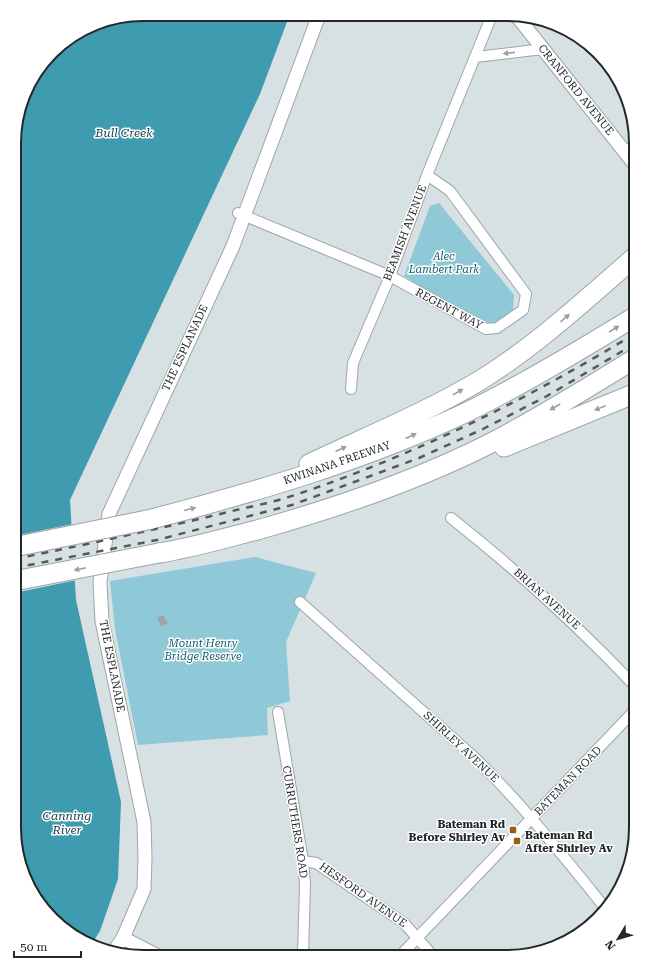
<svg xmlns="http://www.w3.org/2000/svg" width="650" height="971" viewBox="0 0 650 971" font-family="'Roboto Serif',serif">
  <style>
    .green { fill: #8fc8d6 }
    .water { fill: #3f9baf }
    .pier { fill: #d7e1e4 }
    .building { fill: #9ba5a7 }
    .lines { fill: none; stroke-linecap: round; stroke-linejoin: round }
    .minor-casing { stroke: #9ca6a9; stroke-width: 12 }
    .tertiary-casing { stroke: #9ca6a9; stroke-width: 15 }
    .motorway-casing { stroke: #9ca6a9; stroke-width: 21 }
    .minor { stroke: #fff; stroke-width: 10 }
    .tertiary { stroke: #fff; stroke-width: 13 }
    .motorway { stroke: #fff; stroke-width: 19 }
    .rail { stroke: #54595b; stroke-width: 2.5; stroke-dasharray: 7 7; stroke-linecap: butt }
    .motorway-bridge-casing { stroke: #9ca6a9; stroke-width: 21; stroke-linecap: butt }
    .motorway-bridge { stroke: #fff; stroke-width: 19 }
    .oneway { fill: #9c9e9f }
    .poi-dot { fill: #975d1b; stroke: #fff; stroke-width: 1.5 }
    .labels { text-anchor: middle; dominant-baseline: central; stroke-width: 3; stroke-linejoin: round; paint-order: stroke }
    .street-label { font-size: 11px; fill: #242829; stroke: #fff }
    .park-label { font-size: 11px; font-style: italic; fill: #125e6c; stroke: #fff }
    .poi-label { font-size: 11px; font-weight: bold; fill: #242829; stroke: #fff; text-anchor: end }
    .water-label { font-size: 12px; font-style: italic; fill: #143e47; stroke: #fff }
    .rim { fill: none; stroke: #242829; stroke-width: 2 }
  </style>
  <rect width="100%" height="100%" fill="#d7e1e4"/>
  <!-- green -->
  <path class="green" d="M439,203L514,295L513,311L493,323L477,322L404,276L430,206Z
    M255,557L316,573L286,642L290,701L267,708L268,735L138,745L115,629L110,581Z"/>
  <!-- water -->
  <path class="water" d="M143,14H290L260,94L70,500L76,600L121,802L118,879L100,931L93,942L64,931L24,878L14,828L15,126L31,78L58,46L101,21Z"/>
  <!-- pier -->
  <path class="pier" d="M73,524L77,580L14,593V536Z"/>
  <!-- building -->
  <path class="building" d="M163,615L168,623L161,626L157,618Z"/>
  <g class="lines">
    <!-- minor casing -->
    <g class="minor-casing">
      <path id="minor" d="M476,57L543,49
        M625,152L636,144
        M238,213L390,276L486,329L497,328L523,310L526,294L450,191L427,175
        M351,389L353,363L390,276L427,175L492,15
        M451,518C517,570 578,626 636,687
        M300,602L475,758C523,805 564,857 606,909
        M278,712L303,861L305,884L303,956
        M303,861L316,863L404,923L434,957
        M399,957L636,709"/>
    </g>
    <!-- tertiary casing -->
    <g class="tertiary-casing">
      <path id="tertiary" d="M516,15L636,166
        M123,938L158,956
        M114,951L123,938L144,889L145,857L144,822L102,621L100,582L109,514L233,246L319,15"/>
    </g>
    <!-- motorway casing -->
    <g class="motorway-casing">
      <path id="motorway" d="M504,447L636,393
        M309,464C366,437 425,413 479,381C536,346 585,300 636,256
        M152,519C259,491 365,460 465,413C524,384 580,350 636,316
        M159,553C192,548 225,538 257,530C336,508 413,482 487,445C538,419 587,388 636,358"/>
    </g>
    <!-- minor -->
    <use href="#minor" class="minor"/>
    <!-- tertiary -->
    <use href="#tertiary" class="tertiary"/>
    <!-- motorway -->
    <use href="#motorway" class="motorway"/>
    <!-- rail -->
    <path class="rail" d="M14,559C84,545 154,530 224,513C247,507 272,503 295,495C415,455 528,399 636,333
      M14,568L157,540L292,505L419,458L483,429L547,396L636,343"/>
    <!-- motorway-bridge casing -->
    <g class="motorway-bridge-casing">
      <path id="motorway-bridge" d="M14,547L152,519
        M14,581L159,553"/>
    </g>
    <!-- motorway-bridge -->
    <use href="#motorway-bridge" class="motorway-bridge"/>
  </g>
  <!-- one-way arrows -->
  <defs><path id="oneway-solid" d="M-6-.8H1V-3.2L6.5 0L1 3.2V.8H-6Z"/></defs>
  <g class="oneway">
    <use href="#oneway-solid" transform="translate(509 53) rotate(174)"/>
    <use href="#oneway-solid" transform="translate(565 318) rotate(-41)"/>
    <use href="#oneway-solid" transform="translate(614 329) rotate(-31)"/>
    <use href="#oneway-solid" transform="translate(458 392) rotate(-29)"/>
    <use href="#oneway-solid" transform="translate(555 407) rotate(150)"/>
    <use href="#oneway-solid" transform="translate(600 408) rotate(158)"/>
    <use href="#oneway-solid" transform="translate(411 436) rotate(-24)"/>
    <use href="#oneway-solid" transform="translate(341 449) rotate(-25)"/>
    <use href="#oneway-solid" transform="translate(190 509) rotate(-14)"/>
    <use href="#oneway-solid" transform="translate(80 569) rotate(169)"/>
  </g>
  <!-- markers -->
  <g class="poi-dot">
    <rect x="509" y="826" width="8" height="8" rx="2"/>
    <rect x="513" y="837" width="8" height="8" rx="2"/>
  </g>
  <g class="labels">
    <!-- street labels -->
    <g class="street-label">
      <text transform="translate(576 90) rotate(51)">CRANFORD AVENUE</text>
      <text transform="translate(405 233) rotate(-69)">BEAMISH AVENUE</text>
      <text transform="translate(449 309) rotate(28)">REGENT WAY</text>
      <text transform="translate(185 348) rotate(-65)">THE ESPLANADE</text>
      <text transform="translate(337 463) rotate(-19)">KWINANA FREEWAY</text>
      <text transform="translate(547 599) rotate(42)">BRIAN AVENUE</text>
      <text transform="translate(112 666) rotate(79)">THE ESPLANADE</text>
      <text transform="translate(461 747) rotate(43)">SHIRLEY AVENUE</text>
      <text transform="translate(568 781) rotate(-46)">BATEMAN ROAD</text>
      <text transform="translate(295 822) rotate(81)">CURRUTHERS ROAD</text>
      <text transform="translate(363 895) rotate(35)">HESFORD AVENUE</text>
    </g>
    <!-- park labels -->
    <g class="park-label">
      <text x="444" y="256">Alec<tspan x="444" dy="13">Lambert Park</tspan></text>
      <text x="203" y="643">Mount Henry<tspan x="203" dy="13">Bridge Reserve</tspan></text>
    </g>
    <!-- poi labels -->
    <g class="poi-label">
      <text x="505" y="824">Bateman Rd<tspan x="505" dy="13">Before Shirley Av</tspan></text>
      <text x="525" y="835" text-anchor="start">Bateman Rd<tspan x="525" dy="13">After Shirley Av</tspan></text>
    </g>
    <!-- water labels -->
    <g class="water-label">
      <text x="124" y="133">Bull Creek</text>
      <text x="67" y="816">Canning<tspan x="67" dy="14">River</tspan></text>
    </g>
  </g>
  <!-- crop -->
  <path d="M0 0H650V971H0ZM143 21H507A122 122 0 0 1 629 143V828A122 122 0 0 1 507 950H143A122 122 0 0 1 21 828V143A122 122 0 0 1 143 21Z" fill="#fff" fill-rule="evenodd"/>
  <path class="rim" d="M143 21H507A122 122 0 0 1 629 143V828A122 122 0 0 1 507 950H143A122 122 0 0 1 21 828V143A122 122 0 0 1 143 21Z"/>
  <!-- north arrow -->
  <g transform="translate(618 939) rotate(232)" stroke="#ffffff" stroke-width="3" paint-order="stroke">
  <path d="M0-3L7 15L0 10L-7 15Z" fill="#242829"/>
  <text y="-6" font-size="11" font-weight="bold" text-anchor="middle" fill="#242829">N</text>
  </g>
  <!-- scale -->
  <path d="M14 951v6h67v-6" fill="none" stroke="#242829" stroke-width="2"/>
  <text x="20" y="951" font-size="12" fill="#242829" stroke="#ffffff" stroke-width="3" paint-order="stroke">50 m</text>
</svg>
